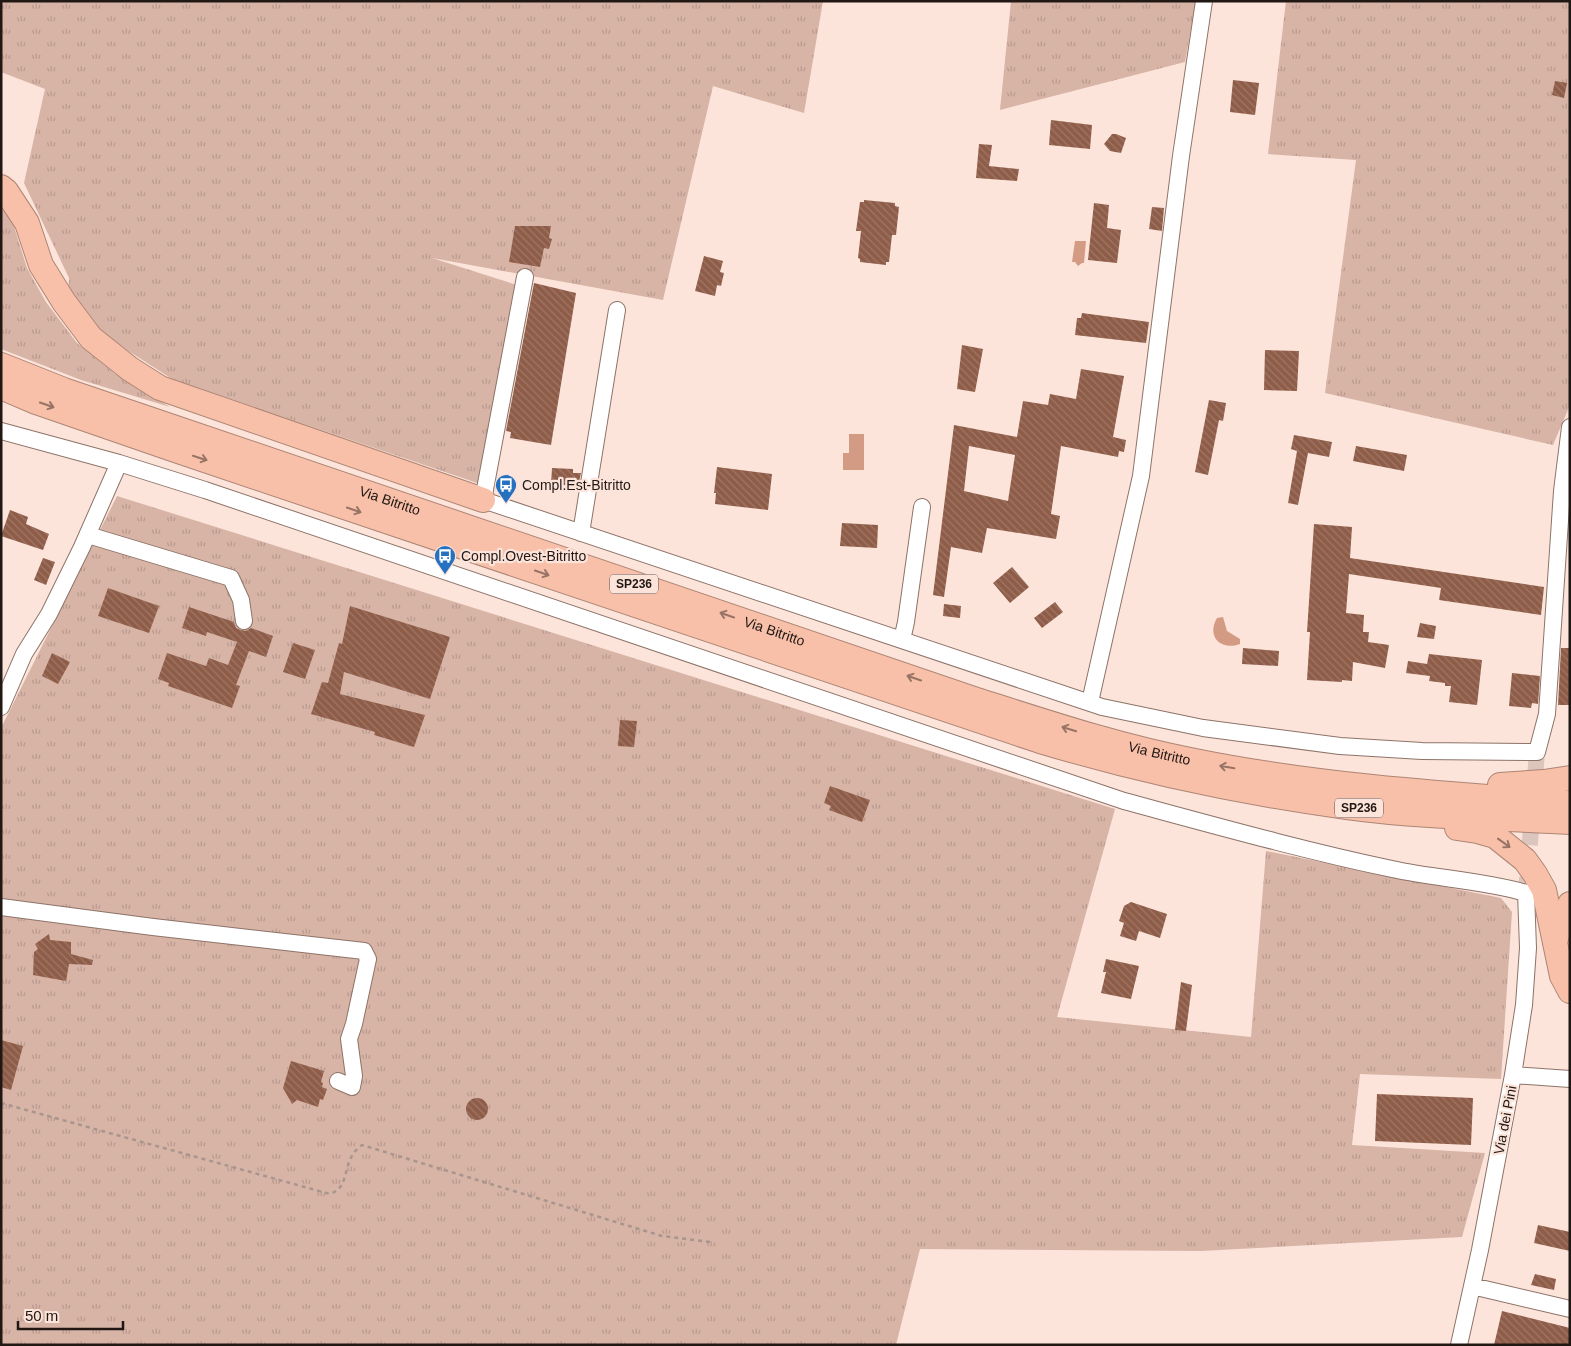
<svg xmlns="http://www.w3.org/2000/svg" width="1571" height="1346" viewBox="0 0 1571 1346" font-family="Arial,sans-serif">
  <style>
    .grass { fill: url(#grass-tufts) }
    .water { fill: #d39b84 }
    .building { fill: url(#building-back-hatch); fill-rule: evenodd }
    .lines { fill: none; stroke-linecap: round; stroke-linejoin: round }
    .minor-tunnel { stroke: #dbc5bc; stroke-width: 16; stroke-dasharray: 16 8; stroke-linecap: butt }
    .minor-casing { stroke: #8d7368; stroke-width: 18 }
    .highway-casing { stroke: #ad8574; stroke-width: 26 }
    .path { stroke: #a8958d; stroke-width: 2.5; stroke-dasharray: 4 4; stroke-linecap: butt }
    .minor { stroke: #fff; stroke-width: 16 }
    .highway { stroke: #f8c0a9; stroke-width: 24 }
    .oneway { stroke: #977466 }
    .labels { text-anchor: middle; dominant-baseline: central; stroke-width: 4.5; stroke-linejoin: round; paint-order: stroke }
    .shield { fill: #fce4da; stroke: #63544f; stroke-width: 1 }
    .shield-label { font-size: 12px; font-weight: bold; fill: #211713 }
    .poi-label { font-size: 14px; fill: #211713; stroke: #fce4da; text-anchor: start }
    .street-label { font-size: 14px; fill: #211713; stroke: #fce4da }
  </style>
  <defs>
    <pattern id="grass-tufts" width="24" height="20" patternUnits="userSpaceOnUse" patternTransform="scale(1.25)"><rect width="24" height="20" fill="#d8b4a6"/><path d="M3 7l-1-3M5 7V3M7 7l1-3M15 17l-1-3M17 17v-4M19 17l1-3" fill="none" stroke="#b99a8e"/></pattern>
    <pattern id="building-back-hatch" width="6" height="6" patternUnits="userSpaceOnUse" patternTransform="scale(1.25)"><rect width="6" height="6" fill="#8f5c47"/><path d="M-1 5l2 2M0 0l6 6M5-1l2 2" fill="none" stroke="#9c7869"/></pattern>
  </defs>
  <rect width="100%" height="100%" fill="#fce4da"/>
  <!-- grass -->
  <path class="grass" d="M1,1H823L804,113L713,86L663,300L432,258L523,287L486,486L172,379L127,350L93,325L68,299L69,278L24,183L45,89L1,72Z
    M1011,1H1196L1185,62L1000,110Z
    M1286,1H1570V405L1553,445L1325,393L1356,160L1268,154Z
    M1,207L12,220L27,268L46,302L77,343L115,374L170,407L81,380L1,349Z
    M117,496L1115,809L1057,1017L1251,1037L1266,851L1501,898L1512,912L1501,1079L1360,1074L1352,1145L1485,1153L1462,1237L1201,1251L920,1249L896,1345H1V728Z"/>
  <!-- water -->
  <path class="water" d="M1075,241H1086L1084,263H1082L1078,266L1075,262H1072Z
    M849,434H864V470H843V453H849Z
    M1223,617L1227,631L1240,639V644C1221,651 1206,637 1217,618Z"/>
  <!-- building -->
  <path class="building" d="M1233,80L1259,83L1255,115L1230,112Z
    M1555,81L1567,83L1564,98L1552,95Z
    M1051,120L1092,125L1090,149L1049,145Z
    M1112,134H1116L1126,138L1121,153L1110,151L1104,144Z
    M979,144L992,145L989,166L1019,169L1017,181L976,178Z
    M864,200L895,203V206L899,207L896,235H892L889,262H886V265L860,262V259L858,258L861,231H856L860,202H864Z
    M1094,203L1109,205L1107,228L1121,230L1117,263L1088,260Z
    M1152,207L1164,208L1162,231L1149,229Z
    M515,226H551L549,238L552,239L549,249L544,248L540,267L509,262Z
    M704,256L723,261L720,272L724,273L721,286L717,285L715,296L695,291Z
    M534,283L576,293L551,445L510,438L511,432L506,431Z
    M1082,313L1149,322L1146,343L1075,335L1077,318H1081Z
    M962,345L983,349L975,392L957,389Z
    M1265,350L1299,351L1297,391L1264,390Z
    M1081,369L1124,376L1113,437L1126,440L1124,452L1119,451L1118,457L1061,446L1051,514L1060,516L1056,539L987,528L982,553L951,547L944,597L933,595L954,425L1017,437L1023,401L1048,405L1050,394L1076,399ZM969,446L1015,455L1008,501L964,491Z
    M1209,400L1226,403L1223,421L1219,420L1208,475L1195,472Z
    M1294,435L1332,442L1329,457L1308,453L1298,505L1288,503L1297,451L1291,449Z
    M1356,446L1407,455L1404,471L1353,461Z
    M717,467L772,474L768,510L715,504L716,493H714Z
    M552,468L573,469V473H581L578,486L551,484Z
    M10,510L28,517L26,524L49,534L43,550L1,536Z
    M842,523L878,525L877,548L840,546Z
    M1314,524L1352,527L1350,558L1544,587L1541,615L1439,600L1441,588L1349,574L1346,613L1364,615L1363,632H1369L1368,642L1389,645L1385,668L1353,662L1352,681L1342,680V682L1307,680L1310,632H1307Z
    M43,558L55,562L46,585L34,580Z
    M1012,567L1029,587L1010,603L993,583Z
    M108,588L159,606L149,633L98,616Z
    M1055,602L1063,612L1042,628L1034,618Z
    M944,604L961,606L960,618L943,616Z
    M350,606L450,637L430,699L344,672L340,694L425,715L414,747L374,735L375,732L311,714L322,682L328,683L339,643L342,644Z
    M189,607L234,622L236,628L241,630L246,631L251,628L273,636L266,657L249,651L236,685L240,686L232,708L168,686L169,683L158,679L167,653L206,666L209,658L228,665L237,642L207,632L206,636L182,628Z
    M1420,623L1436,626L1434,639L1417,637Z
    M293,643L315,650L305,679L283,672Z
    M1243,648L1279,651L1278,666L1242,664Z
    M1561,648H1570L1569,705H1558Z
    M52,653L70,662L58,684L42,676Z
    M1429,654L1482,660L1477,705L1449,702L1451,686H1445V683L1429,681L1430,676L1406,673L1408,661L1427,664Z
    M1512,673L1540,676L1538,704L1532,703L1531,708L1509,706Z
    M620,720L637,721L634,747L618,746Z
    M830,786L870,800L862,822L829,810L831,806L824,803Z
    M1131,902L1167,914L1160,938L1139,931L1136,941L1120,936L1124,923L1119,921L1124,906Z
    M49,934L50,940L71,942V954L93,960L92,965L69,964L66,981L33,975L34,952L38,949L35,944Z
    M1106,959L1139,966L1131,999L1101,993L1106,972H1103Z
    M1181,982L1192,985L1186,1031L1175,1030Z
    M1,1040L23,1046L11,1090L1,1087Z
    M291,1061L324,1071L321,1082L323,1083L322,1087L327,1089L323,1100L320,1099L318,1107L297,1100L292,1104L283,1088Z
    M1377,1094L1473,1098L1471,1145L1375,1141Z
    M466 1109a11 11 0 1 1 22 0a11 11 0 1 1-22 0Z
    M1538,1225L1570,1232V1251L1534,1243Z
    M1535,1274L1556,1279L1554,1290L1531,1285Z
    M1502,1311L1570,1328V1345H1494Z"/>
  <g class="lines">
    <!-- minor-tunnel -->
    <path class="minor-tunnel" d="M1526,893L1537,752"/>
    <!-- minor casing -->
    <g class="minor-casing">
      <path id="minor" d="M525,277L483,500L1102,707L1203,728L1340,746L1422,751L1537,752L1547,714L1562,491L1570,427
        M1,431L119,463L205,490L1124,801C1213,825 1302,850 1392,869C1437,879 1482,880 1526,893L1528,948L1524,1005L1513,1075L1480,1250L1459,1345
        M581,533L617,310
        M88,535L231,578L241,600L244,621
        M902,640L906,622L922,507
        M1090,702L1141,476L1181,156L1204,1
        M1,707L24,654L49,614L82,547L119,463
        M1,907L153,927L364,951L368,959L354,1024L349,1039L354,1076L352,1087L338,1081
        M1513,1075L1570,1079
        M1472,1286L1570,1309"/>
    </g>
    <!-- highway casing -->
    <g class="highway-casing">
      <g id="highway">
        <path d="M1,187L6,191L27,223L41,265L64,302L91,338L130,369L160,388L483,500"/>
        <path id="s1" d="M1,365L64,390L182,430L977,700C1049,723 1121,747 1195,761C1319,786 1444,794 1570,803"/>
        <path d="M1,387L36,402L175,450L1040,741C1140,771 1243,793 1347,807C1420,817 1496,818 1570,822"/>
        <path d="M1500,785L1544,782L1570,778"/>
        <path d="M1457,828L1477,831L1495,836L1525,860L1535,874L1544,890L1562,976L1570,991"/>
        <path d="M1555,941L1564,915L1570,904"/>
      </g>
    </g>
    <!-- path -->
    <path class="path" d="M1,1103L330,1194C352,1187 340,1160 362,1145L662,1236L711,1242"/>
    <!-- minor -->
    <use href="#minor" class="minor"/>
    <!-- highway -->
    <use href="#highway" class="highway"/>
  </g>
  <!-- one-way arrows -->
  <defs><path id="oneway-shaft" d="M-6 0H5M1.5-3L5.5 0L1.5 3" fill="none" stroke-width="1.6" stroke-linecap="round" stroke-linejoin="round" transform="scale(1.25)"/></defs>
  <g class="oneway">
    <use href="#oneway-shaft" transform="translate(47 405) rotate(19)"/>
    <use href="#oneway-shaft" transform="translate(200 458) rotate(18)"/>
    <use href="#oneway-shaft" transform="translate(354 510) rotate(19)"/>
    <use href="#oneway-shaft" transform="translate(542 573) rotate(19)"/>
    <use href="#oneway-shaft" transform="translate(727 615) rotate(-161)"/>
    <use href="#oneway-shaft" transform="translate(914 678) rotate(-161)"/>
    <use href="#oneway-shaft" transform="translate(1069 729) rotate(-163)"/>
    <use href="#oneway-shaft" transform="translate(1227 767) rotate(-170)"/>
    <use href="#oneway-shaft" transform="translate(1504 843) rotate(36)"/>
  </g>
  <!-- icons -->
  <defs>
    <g id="bus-pin" transform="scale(1.125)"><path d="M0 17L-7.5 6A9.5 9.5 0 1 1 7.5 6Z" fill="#2670c0" stroke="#fce4da"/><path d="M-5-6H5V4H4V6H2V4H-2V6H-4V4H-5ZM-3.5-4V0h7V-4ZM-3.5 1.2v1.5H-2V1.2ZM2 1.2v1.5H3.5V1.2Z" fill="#fff"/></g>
  </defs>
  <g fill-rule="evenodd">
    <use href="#bus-pin" x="506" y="485"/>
    <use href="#bus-pin" x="445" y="556"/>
  </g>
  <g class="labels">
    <!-- shield labels -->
    <g class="shield">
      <rect x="610" y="574.5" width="48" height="19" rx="4"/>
      <rect x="1335" y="798.5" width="48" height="19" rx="4"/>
    </g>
    <g class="shield-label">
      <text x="634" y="584">SP236</text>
      <text x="1359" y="808">SP236</text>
    </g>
    <!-- poi labels -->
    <g class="poi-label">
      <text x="522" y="485">Compl.Est-Bitritto</text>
      <text x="461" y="556">Compl.Ovest-Bitritto</text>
    </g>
    <!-- street labels -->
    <g class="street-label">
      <text stroke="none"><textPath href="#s1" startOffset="412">Via Bitritto</textPath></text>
      <text stroke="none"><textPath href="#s1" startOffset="818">Via Bitritto</textPath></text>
      <text stroke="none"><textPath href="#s1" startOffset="1222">Via Bitritto</textPath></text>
      <text transform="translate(1505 1120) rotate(-79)">Via dei Pini</text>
    </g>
  </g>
  <!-- border -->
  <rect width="1571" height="1346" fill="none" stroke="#211713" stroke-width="5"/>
  <!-- scale -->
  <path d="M18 1321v8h105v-8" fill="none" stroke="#211713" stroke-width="2.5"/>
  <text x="25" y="1321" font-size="15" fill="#211713" stroke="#fce4da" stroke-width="4" paint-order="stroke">50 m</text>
</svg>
